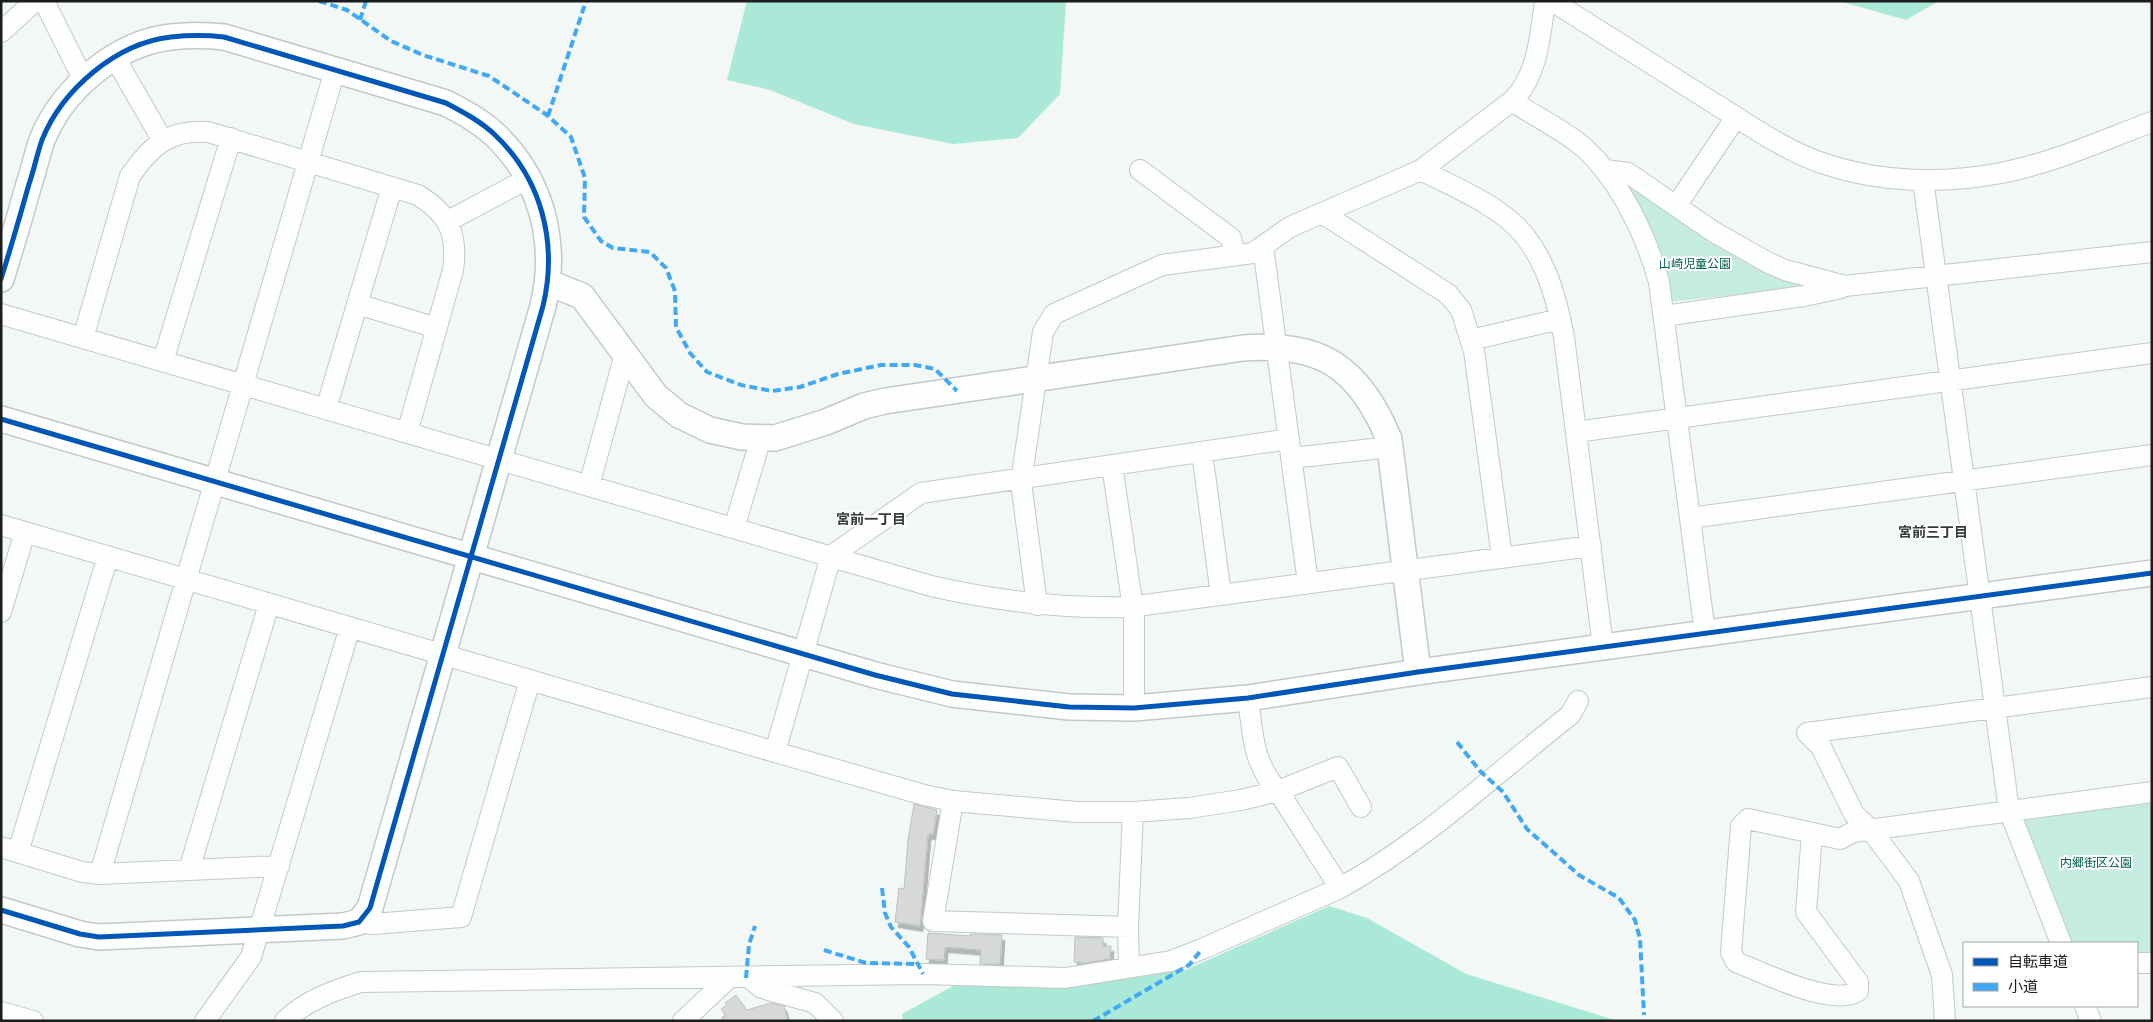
<svg xmlns="http://www.w3.org/2000/svg" width="2153" height="1022" viewBox="0 0 2153 1022" font-family="'Source Sans 3','Noto Sans JP',sans-serif">
  <style>
    .green { fill: #c5ece0 }
    .forest { fill: #aae8d7 }
    .building { fill: #d6d9d8; stroke: #bdc1c0; filter: url(#shadow) }
    .lines { fill: none; stroke-linecap: round; stroke-linejoin: round }
    .minor-casing { stroke: #c4c8c7; stroke-width: 22 }
    .tertiary-casing { stroke: #c4c8c7; stroke-width: 28 }
    .minor { stroke: #fdfefe; stroke-width: 20 }
    .tertiary { stroke: #fdfefe; stroke-width: 25 }
    .quiet { stroke: #3fa9f5; stroke-width: 4; stroke-dasharray: 8 4; stroke-linecap: butt }
    .cycleway-casing { stroke: #fff; stroke-width: 8 }
    .cycleway { stroke: #0057b8; stroke-width: 5 }
    .labels { text-anchor: middle; dominant-baseline: central; stroke-width: 4; stroke-linejoin: round; paint-order: stroke }
    .park-label { font-size: 12px; fill: #01604e; stroke: #fff }
    .neighbourhood-label { font-size: 14px; font-weight: bold; fill: #373d3b; stroke: #fff }
  </style>
  <defs>
    <filter id="shadow"><feDropShadow dx="3" dy="5.5" stdDeviation="0" flood-color="#0004"/></filter>
  </defs>
  <rect width="100%" height="100%" fill="#f3f8f6"/>
  <!-- green -->
  <path class="green" d="M1627,179L1799,280L1808,287L1669,302L1624,183Z
    M2152,799V958H2137V943H2069L2020,824L2022,815Z"/>
  <!-- forest -->
  <path class="forest" d="M747,1H1066L1060,94L1018,138L953,144L854,124L770,90L727,80Z
    M1839,1H1939L1906,20Z
    M1329,906L1367,918L1466,974L1618,1021H903L902,1014L973,975L1183,971Z"/>
  <!-- building -->
  <path class="building" d="M914,804L937,810L933,834H928L920,926L895,922L899,888L904,889L908,840Z
    M928,933L970,936V934L1002,935L1000,964H980L981,950L945,947L944,960L926,959Z
    M1075,937L1103,938V946H1111L1110,959L1084,963L1074,962Z
    M736,995L747,1010L771,1003L784,1006L788,1021H723L722,1017L726,1016L721,1009L727,1005L725,1003Z"/>
  <g class="lines">
    <!-- minor casing -->
    <g class="minor-casing">
      <path id="minor" d="M44,1L84,81
        M1552,1C1605,35 1659,68 1712,102C1748,124 1785,151 1825,164C1881,183 1944,184 2001,173C2053,163 2103,140 2152,122
        M1,32L35,1
        M115,58L163,141
        M1512,101C1533,115 1557,127 1577,142C1617,173 1646,235 1659,282L1705,633
        M1140,170L1231,238L1235,255
        M1421,170C1454,187 1501,206 1524,235C1548,265 1557,301 1564,337L1603,647
        M1605,170L1628,173L1714,232L1767,262L1785,270L1845,286L2152,252
        M1923,180L2009,810L2061,943
        M1676,206L1736,117
        M1322,213L1448,294L1461,310L1474,351L1502,557
        M448,221L529,178
        M1263,246L1308,583
        M357,304L437,328
        M1,314L931,586C997,601 1061,609 1129,607L1591,546
        M1664,316L1804,296L1841,288
        M83,338L130,176C151,146 169,129 208,132L418,195C449,214 458,234 453,270L407,433
        M1471,340L1560,319
        M163,361L231,138
        M326,409L392,187
        M1576,432L2152,353
        M1202,452L1221,595
        M1292,458L1390,447
        M1112,465L1134,615V708
        M589,486L625,354
        M1690,518L2152,455
        M1,525L775,752L924,795L953,801L1077,812H1133L1189,808L1241,800L1278,791L1338,767L1361,807
        M734,528L761,438
        M1037,605L1021,482L1043,332L1054,314L1162,265L1253,253L1290,227L1421,170L1512,101C1538,76 1540,36 1545,1
        M1,612L25,532
        M1248,698C1253,734 1252,762 1278,791L1340,888C1425,841 1495,774 1570,715L1578,701
        M775,752L831,556L921,493L1289,439
        M953,801L933,921L1128,927
        M1812,833L1806,912L1858,982V991C1833,1008 1762,972 1736,962L1731,952L1741,826L1748,819L1840,839L1853,832L2152,792
        M1,847L82,872L100,874L279,866
        M18,852L108,556
        M189,870L269,604
        M100,874L335,70
        M359,922L373,924L461,917L530,680
        M2137,963H2152
        M1129,968L1128,927L1133,812
        M753,981L762,988L815,1003L833,1021
        M2085,1006L2091,1021
        M1,1012L33,1021
        M205,1021L251,957L350,627
        M285,1021C304,1001 335,990 361,982L923,974L1065,978L1171,961L1202,949L1340,888
        M683,1021L730,977
        M1945,1021L1942,975L1909,881L1871,830L1854,814L1821,747L1807,733L2152,687"/>
    </g>
    <!-- tertiary casing -->
    <g class="tertiary-casing">
      <path id="tertiary" d="M1,279C11,247 20,216 29,184C34,170 37,154 42,140C62,90 116,43 171,37C189,35 206,35 224,37L446,103C463,112 480,121 494,134C542,179 558,243 543,306L370,908L359,922L343,926L99,937L80,934L1,910
        M549,283L582,296L656,396L679,415L710,430L742,437L775,438L826,422L864,406L885,401L1243,348C1321,342 1359,367 1389,439L1418,672
        M1,419L875,675L952,694L1069,707L1134,708L1248,698L1418,672L2152,573"/>
    </g>
    <!-- minor -->
    <use href="#minor" class="minor"/>
    <!-- tertiary -->
    <use href="#tertiary" class="tertiary"/>
    <!-- quiet -->
    <path class="quiet" d="M319,1L347,10L391,41L423,55L489,76L547,115L571,137L585,178L584,217L601,241L613,248L650,252L666,268L675,291L676,327L690,353L707,372L741,385L772,391L800,387L838,374L881,365H915L935,369L957,391
      M360,20L366,1
      M548,116L586,1
      M1457,742L1480,771L1503,792L1527,829L1579,875L1619,898L1635,920L1640,939L1644,1015
      M882,888L885,913L891,927L909,947L923,974
      M824,950L866,963L918,964
      M746,978L749,945L755,926
      M1093,1021L1189,965L1202,949"/>
    <!-- cycleway casing -->
    <g class="cycleway-casing">
      <path id="cycleway" d="M1,279C11,247 20,216 29,184C34,170 37,154 42,140C62,90 116,43 171,37C189,35 206,35 224,37L446,103C463,112 480,121 494,134C542,179 558,243 543,306L370,908L359,922L343,926L99,937L80,934L1,910
        M1,419L875,675L952,694L1069,707L1134,708L1248,698L1418,672L2152,573"/>
    </g>
    <!-- cycleway -->
    <use href="#cycleway" class="cycleway"/>
  </g>
  <g class="labels">
    <!-- park labels -->
    <g class="park-label">
      <text x="1695" y="264">山崎児童公園</text>
      <text x="2096" y="863">内郷街区公園</text>
    </g>
    <!-- neighbourhood labels -->
    <g class="neighbourhood-label">
      <text x="871" y="520">宮前一丁目</text>
      <text x="1933" y="533">宮前三丁目</text>
    </g>
  </g>
  <!-- border -->
  <rect width="2153" height="1022" fill="none" stroke="#1a1d1c" stroke-width="5"/>
  <!-- legend -->
  <rect x="1963" y="942" width="175" height="65" fill="#ffffff" stroke="#a3a5a4"/>
  <rect x="1973" y="958" width="25" height="8" fill="#0057b8" stroke="#a3a5a4"/>
  <text x="2008" y="967" font-size="15" fill="#1a1d1c">自転車道</text>
  <rect x="1973" y="983" width="25" height="8" fill="#3fa9f5" stroke="#a3a5a4"/>
  <text x="2008" y="992" font-size="15" fill="#1a1d1c">小道</text>
</svg>
